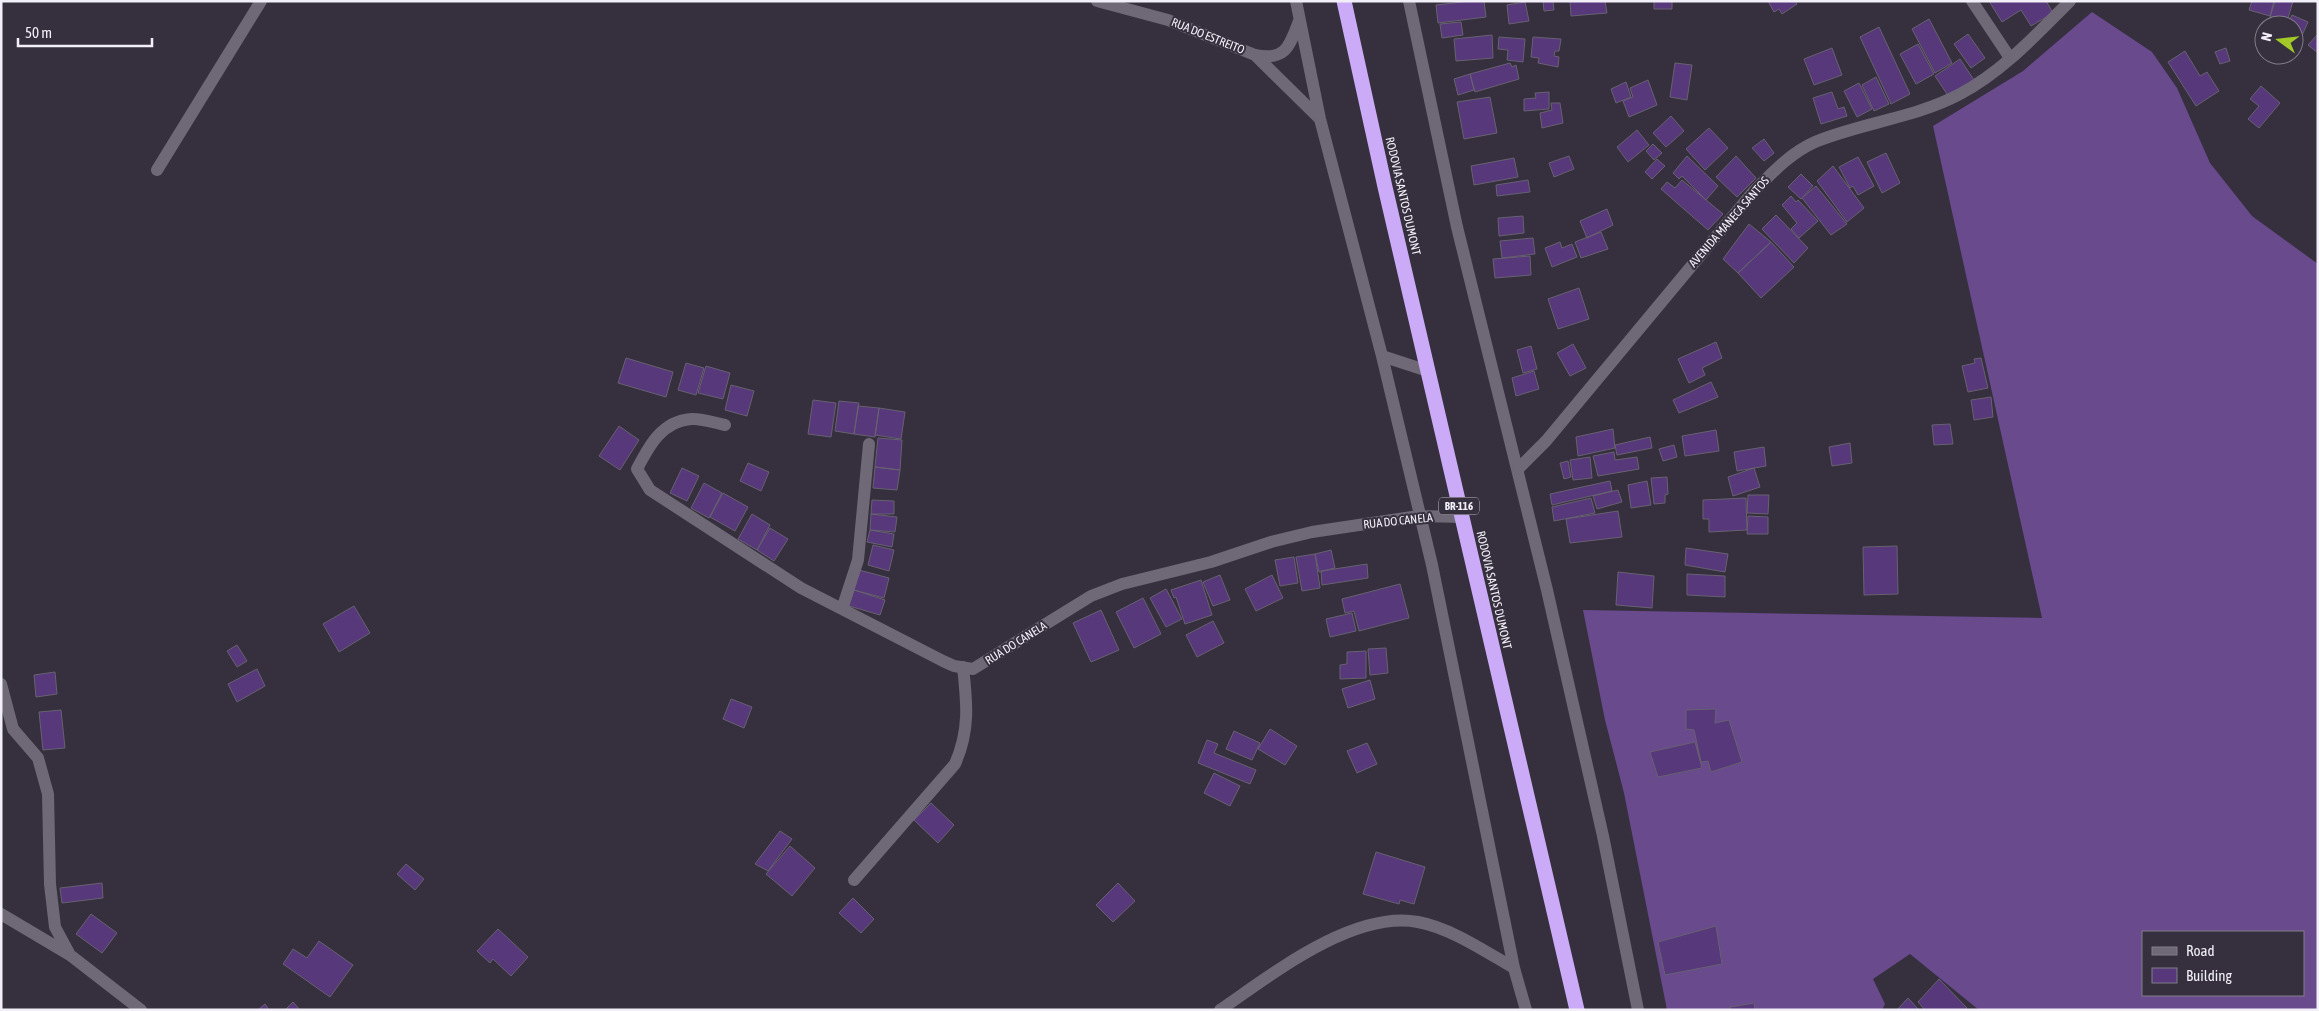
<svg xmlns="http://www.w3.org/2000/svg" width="2319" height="1011" viewBox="0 0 2319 1011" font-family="'Asap Condensed',sans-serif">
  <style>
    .forest { fill: #684a8d; fill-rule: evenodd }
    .building { fill: #57387a; stroke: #676170 }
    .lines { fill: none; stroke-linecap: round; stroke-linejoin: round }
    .street { stroke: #6e6877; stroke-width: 12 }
    .secondary { stroke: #6e6877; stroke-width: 12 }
    .highway { stroke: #cbabf8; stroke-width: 15 }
    .labels { text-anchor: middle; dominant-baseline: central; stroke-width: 4; stroke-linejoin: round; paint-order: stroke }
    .shield { fill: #36303e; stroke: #bab6c0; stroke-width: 1 }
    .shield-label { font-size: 11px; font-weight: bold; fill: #f2eff8 }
    .street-label { font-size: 12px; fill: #f2eff8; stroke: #36303e }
  </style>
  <rect width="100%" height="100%" fill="#36303e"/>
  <!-- forest -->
  <path class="forest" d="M2092,12L2152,52L2177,88L2210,163L2252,216L2318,264V1010H1979L1910,954L1873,979L1885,1004L1882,1010H1667L1624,793L1605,720L1583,610L2042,618L1933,126L2023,71ZM2143,932H2303V995H2143Z"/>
  <!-- building -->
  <path class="building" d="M1470,1H1484L1486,17L1438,23L1436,5Z
    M1543,1H1553L1554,10L1544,11Z
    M1570,1H1605L1607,13L1571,16Z
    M1654,1H1672V9H1654Z
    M1768,1H1795L1797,4L1782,14L1779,9L1774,12Z
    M1989,1H2046L2053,13L2031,26L2021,10L2002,22Z
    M2252,1H2274L2270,16L2249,10Z
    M2275,1H2293L2286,25L2268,24Z
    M1525,2L1529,21L1509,24L1507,5Z
    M2292,15L2308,22L2299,42L2294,39V25H2287Z
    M1929,19L1952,63L1935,73L1912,29Z
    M1461,22L1463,35L1442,38L1440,24Z
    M1879,27L1910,94L1891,104L1860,37Z
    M1968,34L1985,58L1971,68L1954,44Z
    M2318,34V53L2308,45Z
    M1492,35L1493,58L1456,61L1454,39Z
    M1499,37L1525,39L1523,62L1507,60L1508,50L1498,49Z
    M1533,37L1561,39L1559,51H1555L1554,56L1559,57L1558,67L1538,63L1539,58L1531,57Z
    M1918,44L1934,74L1916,84L1900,54Z
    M1832,48L1842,75L1814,85L1804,59Z
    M2226,48L2230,61L2220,64L2215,52Z
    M2185,51L2200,76L2207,72L2219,91L2196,106L2168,62Z
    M1960,59L1974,80L1949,97L1935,76Z
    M1510,63L1512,67L1516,65L1519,79L1475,92L1470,74Z
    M1675,63L1692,65L1687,100L1670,97Z
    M1470,74L1474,90L1458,95L1454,79Z
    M1876,77L1889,104L1874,111L1862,85Z
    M1648,80L1657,105L1629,117L1623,101L1633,97L1630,88Z
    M1626,82L1631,97L1616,103L1611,89Z
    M1859,83L1872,109L1857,117L1844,91Z
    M2261,86L2280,103L2259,128L2248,119L2259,106L2250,99Z
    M1549,92V109L1524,111V99L1536,98L1535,93Z
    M1832,92L1838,109L1844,107L1847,116L1821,124L1813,98Z
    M1490,97L1497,133L1464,139L1457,102Z
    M1551,103H1560L1563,123L1542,128L1540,113L1552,110Z
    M1671,116L1684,131L1666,147L1653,133Z
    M1709,128L1728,148L1705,170L1686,149Z
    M1637,130L1649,145L1628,162L1617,147Z
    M1764,139L1774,153L1764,161L1752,148Z
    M1653,144L1662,153L1654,160L1646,151Z
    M1886,153L1900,183L1882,193L1867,162Z
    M1569,156L1574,169L1554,177L1549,163Z
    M1687,156L1718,186L1706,200L1682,176L1679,179L1673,173Z
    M1736,156L1756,178L1737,197L1716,177Z
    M1858,157L1874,186L1858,195L1853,186L1850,188L1839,167Z
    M1514,158L1518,177L1474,185L1471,166Z
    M1657,159L1665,166L1652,179L1645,172Z
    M1833,166L1864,208L1847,222L1817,181Z
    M1801,174L1813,186L1801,199L1788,187Z
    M1528,180L1530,192L1497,196L1496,185Z
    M1682,180L1723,214L1708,230L1661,189L1667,182L1675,188Z
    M1816,186L1847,224L1831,235L1802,198Z
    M1791,196L1796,202L1798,200L1818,221L1799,238L1791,229L1797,223L1782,205Z
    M1607,209L1613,225L1587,238L1580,221Z
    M1776,215L1808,248L1794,263L1762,229Z
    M1523,216L1524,233L1499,236L1498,218Z
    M1749,224L1771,242L1738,273L1723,259Z
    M1601,232L1608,249L1581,258L1575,242Z
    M1533,238L1535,254L1502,258L1500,241Z
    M1560,242L1562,248L1572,244L1577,257L1552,267L1545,248Z
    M1771,242L1794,267L1761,298L1738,273Z
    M1530,256L1531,275L1495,278L1493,259Z
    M1579,288L1589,319L1558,329L1548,299Z
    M1716,342L1722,358L1702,368L1705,375L1689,383L1678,359Z
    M1573,344L1586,368L1570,376L1557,353Z
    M1531,346L1537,369L1523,373L1517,350Z
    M626,358L673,372L666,397L618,383Z
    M1981,358L1988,388L1968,392L1962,366L1975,363L1974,359Z
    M686,363L704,368L696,395L678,390Z
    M706,366L730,373L723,399L698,393Z
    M1534,371L1539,389L1516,396L1512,378Z
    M1711,382L1718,397L1679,413L1673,400Z
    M731,385L754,391L747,416L725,410Z
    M1991,397L1993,417L1974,420L1971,400Z
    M813,400L836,403L831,437L808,434Z
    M839,401L859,403L854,434L835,431Z
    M858,406L879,408L875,437L854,434Z
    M879,408L905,412L901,439L875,435Z
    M1950,424L1953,444L1934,445L1932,425Z
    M619,426L639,440L620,470L599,456Z
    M1613,429L1615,448L1578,456L1576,437Z
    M1716,430L1719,451L1685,456L1682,436Z
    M1650,437L1652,448L1617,455L1615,445Z
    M878,438L902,440L900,470L875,467Z
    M1850,443L1852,463L1832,466L1829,447Z
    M1674,445L1677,457L1663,461L1659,449Z
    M1764,447L1766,466L1737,471L1734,452Z
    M1614,452L1615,460L1637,457L1639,469L1598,476L1593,456Z
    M1590,457L1592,478L1573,480L1570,460Z
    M1568,461L1571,477L1564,479L1560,463Z
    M748,463L769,472L761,491L740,481Z
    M875,467L900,470L897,490L873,488Z
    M682,468L699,476L687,501L670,493Z
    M1754,468L1760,487L1733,496L1728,477Z
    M1667,477L1668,494L1665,495V503L1654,504L1651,478Z
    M1610,481L1612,491L1552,505L1550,494Z
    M1647,481L1651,505L1631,508L1628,485Z
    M704,483L722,493L709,518L691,508Z
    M1618,490L1622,502L1597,509L1593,496Z
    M723,493L748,507L735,531L710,517Z
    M1748,495H1769L1768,514L1747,513Z
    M1591,498L1595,513L1554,521L1552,507Z
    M1746,498L1747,530L1709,532V519H1703V500Z
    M872,500L894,501V514H871Z
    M1618,511L1622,537L1570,543L1566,519Z
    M752,514L770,525L757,550L738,539Z
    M871,514L897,517L895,532L870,530Z
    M1748,516L1768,517V534H1747Z
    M770,528L788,539L774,561L757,550Z
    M870,530L894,534L892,547L867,542Z
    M873,545L894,550L889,571L868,565Z
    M1897,546L1898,594L1864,595L1863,547Z
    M1686,548L1728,554L1725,572L1685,565Z
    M1331,550L1335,568L1319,572L1315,554Z
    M1315,554L1320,588L1302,591L1296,557Z
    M1294,557L1298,583L1280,586L1275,560Z
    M1367,564L1368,578L1322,585L1321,571Z
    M859,570L889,578L884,598L854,590Z
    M1618,572L1654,576L1652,608L1616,605Z
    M1687,574L1725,576V597L1687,595Z
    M1220,575L1230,600L1213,606L1203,582Z
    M1272,575L1283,598L1256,611L1245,589Z
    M1201,580L1212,615L1185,624L1176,597L1174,598L1171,590Z
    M1400,584L1409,618L1359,631L1354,611L1345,613L1342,599Z
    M1166,589L1182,619L1166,627L1150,598Z
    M854,590L885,600L880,615L849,606Z
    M1143,598L1161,634L1134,648L1116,612Z
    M354,606L370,633L339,652L323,624Z
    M1101,610L1119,650L1091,662L1073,623Z
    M1352,613L1356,631L1330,637L1326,619Z
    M1213,621L1224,643L1197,657L1186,635Z
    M237,645L247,661L237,667L227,651Z
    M1386,648L1388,673L1370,675L1368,649Z
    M1366,651V678L1340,679V665L1347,664V652Z
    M257,669L265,686L237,702L228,684Z
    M55,672L57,694L36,697L34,675Z
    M1370,680L1375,699L1348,708L1342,689Z
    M731,699L752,707L744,728L723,719Z
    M1716,709L1715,723L1729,720L1742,762L1711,772L1708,761L1701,762L1694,730L1686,729V710Z
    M61,710L65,748L43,750L39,712Z
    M1270,729L1297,746L1285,765L1258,749Z
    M1234,731L1260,743L1252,760L1226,749Z
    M1207,740L1218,744L1214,753L1256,770L1250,784L1198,763Z
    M1695,742L1702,768L1658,777L1650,752Z
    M1367,743L1377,764L1357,773L1347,751Z
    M1214,773L1240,786L1230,806L1204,793Z
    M931,803L954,825L938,843L914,820Z
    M780,831L792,839L768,871L755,864Z
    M790,846L815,868L792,896L766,874Z
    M1376,852L1425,867L1414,904L1400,900L1399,904L1363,894Z
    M406,864L424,879L415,890L397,874Z
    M102,883L103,898L62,903L60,888Z
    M1118,883L1135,901L1113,922L1096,905Z
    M853,898L874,919L861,933L839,913Z
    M91,914L117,933L102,953L76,934Z
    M1716,926L1722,964L1665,975L1658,942Z
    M498,929L528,957L511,976L493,959L490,963L477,951Z
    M319,941L353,965L330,997L283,964L293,949L307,958Z
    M1939,979L1967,1008L1965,1010H1925L1918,1002Z
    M1908,998L1919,1010H1897Z
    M293,1002L300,1010H285Z
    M1754,1003L1755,1010H1731L1730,1007Z
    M265,1004L269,1010H258Z"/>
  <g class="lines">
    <!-- street -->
    <path class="street" d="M1097,1L1168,20L1255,55C1286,61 1289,47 1299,21
      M1296,1L1320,119L1382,356L1432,565L1514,968L1526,1010
      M1409,1L1457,227L1547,590L1603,836L1638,1010
      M1972,1L2010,58
      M1255,55L1320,119
      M157,170L261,1
      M1382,356L1428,371
      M725,425C715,423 701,418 691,419C662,421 649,446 637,469L650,490L801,588L943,661L954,666L973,669L1091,596L1122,584L1211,562L1271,542L1312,532L1419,516L1462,517
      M842,609L858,560L869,444
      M1,684L13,729L38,758L48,794L50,884L55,927L70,955
      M854,880L955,764C970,730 967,703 963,667
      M1,914L70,955L141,1010
      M1220,1010C1271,975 1353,910 1418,922C1451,928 1486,952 1514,968"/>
    <!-- secondary -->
    <path class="secondary" d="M1518,469L1546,441L1753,192C1771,174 1790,153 1815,142C1861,123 1915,118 1960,94C2002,72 2036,35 2070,1"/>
    <!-- highway -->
    <path class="highway" d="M1344,1L1385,187L1577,1010"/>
  </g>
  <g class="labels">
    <!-- shield labels -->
    <rect class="shield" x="1439" y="497.5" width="40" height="17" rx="4"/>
    <g class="shield-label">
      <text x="1459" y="506">BR-116</text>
    </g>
    <!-- street labels -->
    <g class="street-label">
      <text transform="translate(1208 36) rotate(22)">RUA DO ESTREITO</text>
      <text transform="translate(1403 196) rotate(77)">RODOVIA SANTOS DUMONT</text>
      <text transform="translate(1729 222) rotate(-49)">AVENIDA MANECA SANTOS</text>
      <text transform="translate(1398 521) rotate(-6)">RUA DO CANELA</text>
      <text transform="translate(1494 590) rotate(77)">RODOVIA SANTOS DUMONT</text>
      <text transform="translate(1016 643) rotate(-32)">RUA DO CANELA</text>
    </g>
  </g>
  <!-- border -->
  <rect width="2319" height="1011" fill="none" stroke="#f2eff8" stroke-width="5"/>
  <!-- legend -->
  <rect x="2142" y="931" width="162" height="65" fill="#36303e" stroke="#817c88"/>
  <rect x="2152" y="947" width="25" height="8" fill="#6e6877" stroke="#817c88"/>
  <text x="2186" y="956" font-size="15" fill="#f2eff8">Road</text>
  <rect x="2152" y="968" width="25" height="15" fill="#57387a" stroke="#817c88"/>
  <text x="2186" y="981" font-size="15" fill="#f2eff8">Building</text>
  <!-- north arrow -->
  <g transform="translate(2279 40) rotate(285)"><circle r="24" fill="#36303e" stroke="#817c88"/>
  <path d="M0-4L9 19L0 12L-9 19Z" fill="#a2c928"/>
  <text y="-8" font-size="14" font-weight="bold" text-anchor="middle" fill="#f2eff8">N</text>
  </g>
  <!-- scale -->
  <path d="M18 38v8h134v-8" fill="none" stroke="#f2eff8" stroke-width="2.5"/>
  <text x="25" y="38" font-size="15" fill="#f2eff8" stroke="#36303e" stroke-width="4" paint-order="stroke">50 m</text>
</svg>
